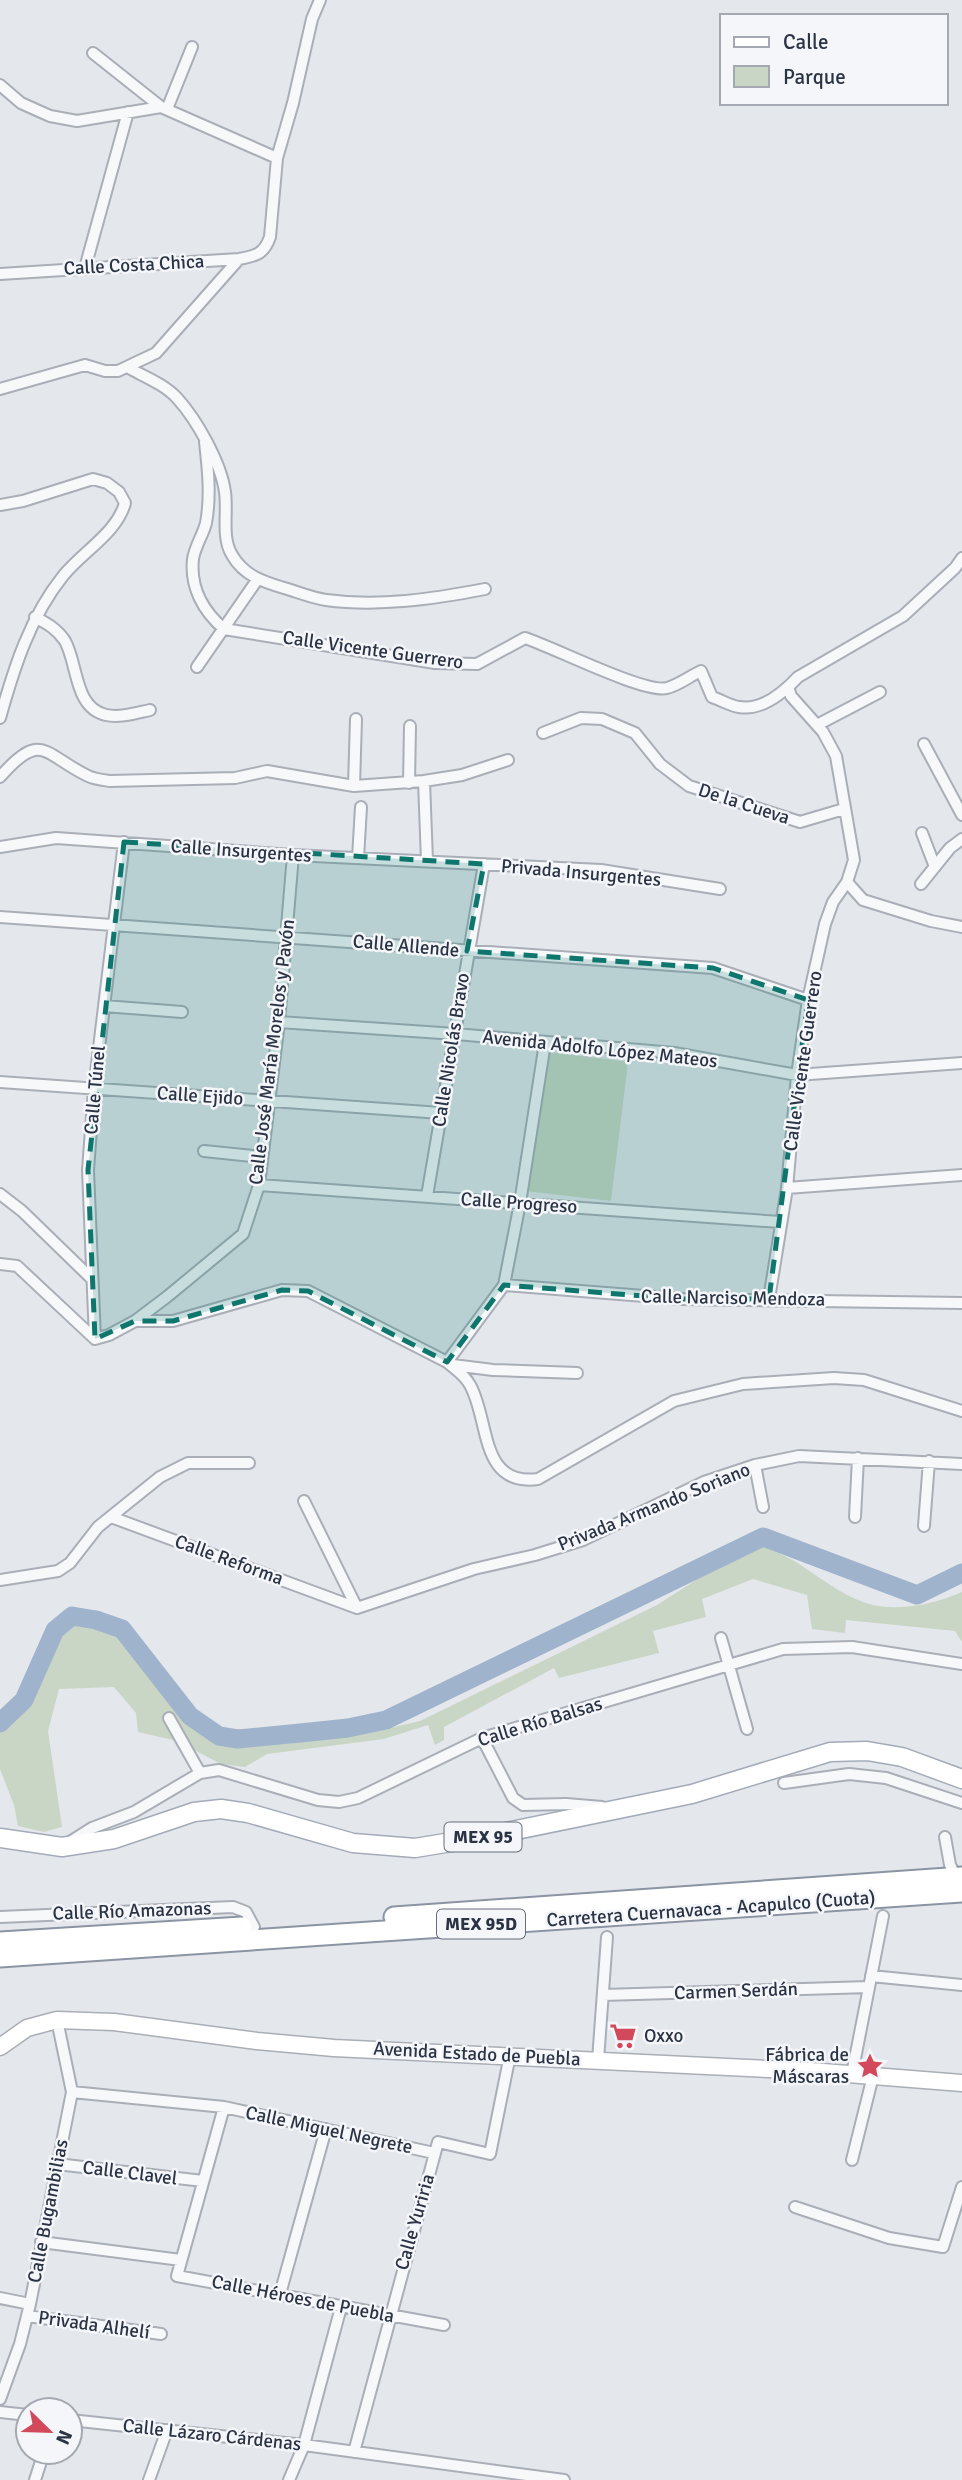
<svg xmlns="http://www.w3.org/2000/svg" width="962" height="2480" viewBox="0 0 962 2480" font-family="Signika,sans-serif">
  <style>
    .green { fill: #c9d6c5 }
    .lines { fill: none; stroke-linecap: round; stroke-linejoin: round }
    .river { stroke: #9fb4cc; stroke-width: 19 }
    .street-casing { stroke: #a9aeb7; stroke-width: 14 }
    .secondary-casing { stroke: #a9aeb7; stroke-width: 19 }
    .primary-casing { stroke: #a3abb8; stroke-width: 21 }
    .highway-casing { stroke: #8b94a3; stroke-width: 23 }
    .street { stroke: #f7f8fa; stroke-width: 10 }
    .secondary { stroke: #fff; stroke-width: 16 }
    .primary { stroke: #fff; stroke-width: 18 }
    .highway { stroke: #fff; stroke-width: 19 }
    .marked { fill: #0f766e; fill-opacity: 0.2; stroke: #0f766e; stroke-width: 5; stroke-dasharray: 14 9; stroke-linejoin: round }
    .labels { text-anchor: middle; dominant-baseline: central; stroke-width: 5; stroke-linejoin: round; paint-order: stroke }
    .shield { fill: #f4f6f9; stroke: #676e7b; stroke-width: 2 }
    .shield-label { font-size: 18px; font-weight: bold; fill: #2b3445 }
    .street-label { font-size: 19px; fill: #2b3445; stroke: #f4f6f9 }
    .poi-label { font-size: 19px; fill: #2b3445; stroke: #f4f6f9; text-anchor: start }
  </style>
  <rect width="100%" height="100%" fill="#e4e7ec"/>
  <!-- green -->
  <path class="green" d="M542,1051L628,1062L611,1201L525,1191Z
    M761,1546C772,1551 785,1555 796,1562C818,1576 841,1595 866,1603C895,1613 935,1604 962,1592V1642L955,1631L846,1620L845,1633L812,1629L807,1595L753,1579L702,1599L706,1617L653,1631L659,1653L559,1678L554,1668L444,1727V1740L435,1745L428,1725L384,1739L267,1754L245,1767L221,1764L177,1741L138,1732L136,1713L114,1687L59,1689L48,1731L62,1827L44,1832L18,1826L14,1805L0,1769V1727L14,1714L29,1692L39,1664L54,1635L74,1614L97,1610L117,1623L137,1645L178,1710L200,1728L224,1735L355,1736L420,1721L657,1605L696,1580Z"/>
  <g class="lines">
    <!-- river -->
    <path class="river" d="M0,1723L24,1700L55,1630L72,1616L96,1620L122,1629L190,1716L219,1736L238,1739L310,1732L348,1728L386,1720L763,1537L917,1595L962,1573"/>
    <!-- street casing -->
    <g class="street-casing">
      <path id="street" d="M93,53L161,107
        M0,85L21,103L50,116L77,121L161,107L277,158
        M167,109L192,47
        M85,268L128,112
        M0,274L239,259C256,256 264,254 270,237L277,158L293,103L312,19L320,0
        M127,367C143,376 164,384 177,398C197,420 221,463 225,492C228,513 221,537 232,555C244,576 264,582 284,588C298,592 312,598 326,600C379,607 433,599 485,589
        M0,389L85,365L105,371H118L156,353L239,259
        M205,442C208,469 211,496 206,523C203,535 195,546 193,559C190,587 203,611 224,629L435,663L477,664L525,638C553,647 645,694 667,688C679,685 690,676 701,671L712,697C721,700 731,706 739,707C762,711 784,692 798,677L903,616L955,568L962,558
        M0,505L23,501L93,479L107,483L119,492L125,503C117,533 82,552 63,576C30,617 14,668 0,718
        M35,617C48,624 57,629 65,641C78,664 74,708 106,715C120,718 136,713 150,710
        M197,667L257,580
        M817,725L880,692
        M543,733L581,718L602,719L635,733L660,764L689,786L800,822L844,809
        M924,744L962,815
        M0,777C42,729 44,755 88,776C94,779 103,780 110,781L235,778L267,771L354,786L424,781L462,775L508,760
        M424,781L427,861
        M409,783L410,726
        M354,786L356,719
        M922,833L935,867
        M0,847L56,838L293,855L601,870L720,889
        M358,858L361,807
        M847,882L863,900L931,921L962,927
        M921,884L950,848L962,839
        M0,917L713,968L808,1000
        M104,1006L182,1012
        M279,1022L456,1034L674,1053L797,1075L962,1063
        M0,1082L441,1113
        M204,1151L262,1157
        M259,1185L780,1222
        M787,1188L962,1175
        M0,1194L22,1211L92,1279
        M427,1196L484,864
        M0,1264L17,1266L95,1339L109,1335L135,1321H173L282,1290L308,1291L447,1362C455,1369 465,1375 470,1385C490,1420 479,1487 538,1479L674,1401L743,1384L834,1378L864,1380L962,1411
        M504,1285L682,1299L962,1303
        M769,1299L787,1188L797,1075L808,1000L825,924L833,902L847,882L854,860L836,756L823,732L791,696L788,687
        M135,1321L168,1296L243,1234L259,1185L279,1022L293,855
        M95,1339L88,1170L94,1089L124,842
        M447,1362L504,1285L520,1203L545,1043
        M453,1365L493,1370L577,1373
        M755,1465L763,1507
        M304,1501L357,1608
        M111,1517L357,1608L474,1569L535,1555L583,1540L704,1482L755,1465L799,1456L962,1464
        M855,1517L858,1458
        M924,1526L929,1461
        M0,1580L58,1571L70,1563L98,1527L160,1477L188,1463H249
        M721,1638L747,1729
        M169,1718L200,1773
        M482,1738L513,1798L523,1805L566,1804L602,1807
        M784,1783L849,1774L886,1778L962,1803
        M945,1837L950,1865L957,1878
        M70,1842L92,1828L134,1812L200,1773L219,1770L318,1800L339,1802L358,1798L482,1738L783,1649L852,1647L962,1664
        M0,1917L233,1907L246,1912L254,1927
        M871,1976L962,1985
        M603,1995L869,1987
        M598,2060L607,1937
        M852,2074L883,1916
        M72,2092L224,2107L434,2153
        M224,2107L177,2276L444,2325
        M852,2160L873,2076
        M57,2164L203,2181
        M795,2207L889,2238L943,2247L962,2187
        M41,2242L181,2260
        M280,2294L326,2129
        M0,2298L30,2304
        M27,2316L161,2334
        M0,2399L20,2344L30,2304L72,2092L57,2020
        M0,2412L28,2415
        M70,2420L304,2445L564,2480
        M354,2452L438,2142L490,2154L510,2055
        M35,2480L44,2452
        M149,2480L167,2430
        M289,2480L304,2445L341,2307"/>
    </g>
    <!-- secondary casing -->
    <g class="secondary-casing">
      <path id="secondary" d="M0,2047L27,2028L57,2020L114,2022L257,2041L334,2048L810,2071L962,2083"/>
    </g>
    <!-- primary casing -->
    <g class="primary-casing">
      <path id="primary" d="M0,1838L62,1847L114,1839L194,1812L221,1809L248,1813L353,1843L415,1848L482,1837L692,1794L830,1752L867,1751L902,1757L962,1779"/>
    </g>
    <!-- highway casing -->
    <g class="highway-casing">
      <path id="highway" d="M394,1917L962,1877
        M0,1942L242,1927
        M0,1957L962,1892"/>
    </g>
    <!-- street -->
    <use href="#street" class="street"/>
    <!-- secondary -->
    <use href="#secondary" class="secondary"/>
    <!-- primary -->
    <use href="#primary" class="primary"/>
    <!-- highway -->
    <use href="#highway" class="highway"/>
  </g>
  <!-- marked area -->
  <path class="marked" d="M124,842L484,864L467,951L713,968L808,1000L769,1299H682L504,1285L447,1362L308,1291L282,1290L173,1321H135L95,1339L88,1170Z"/>
  <!-- icons -->
  <defs>
    <g id="supermarket-bare" transform="scale(2.1)"><path d="M-6-5.5h2.5l.6 2H6L4.5 2H-2.5L-4.4-4H-6ZM-1.5 3.2a1.3 1.3 0 1 0 .1 0ZM3 3.2a1.3 1.3 0 1 0 .1 0Z" fill="#d1495b" stroke="#f4f6f9" stroke-width="2.5" paint-order="stroke"/></g>
    <g id="sight-bare" transform="scale(2.1)"><path d="M0-6L1.8-2.2L6-1.7L2.9 1.2L3.7 5.4L0 3.3L-3.7 5.4L-2.9 1.2L-6-1.7L-1.8-2.2Z" fill="#d1495b" stroke="#f4f6f9" stroke-width="2.5" paint-order="stroke"/></g>
  </defs>
  <g fill-rule="evenodd">
    <use href="#supermarket-bare" x="623" y="2036"/>
    <use href="#sight-bare" x="870" y="2066"/>
  </g>
  <g class="labels">
    <!-- shield labels -->
    <g class="shield">
      <rect x="444.5" y="1822.5" width="77" height="29" rx="5"/>
      <rect x="437" y="1909.5" width="88" height="29" rx="5"/>
    </g>
    <g class="shield-label">
      <text x="483" y="1837">MEX 95</text>
      <text x="481" y="1924">MEX 95D</text>
    </g>
    <!-- street labels -->
    <g class="street-label">
      <text transform="translate(134 265) rotate(-3)">Calle Costa Chica</text>
      <text transform="translate(373 650) rotate(8)">Calle Vicente Guerrero</text>
      <text transform="translate(744 804) rotate(18)">De la Cueva</text>
      <text transform="translate(241 851) rotate(4)">Calle Insurgentes</text>
      <text transform="translate(581 873) rotate(5)">Privada Insurgentes</text>
      <text transform="translate(406 946) rotate(5)">Calle Allende</text>
      <text transform="translate(600 1049) rotate(6)">Avenida Adolfo López Mateos</text>
      <text transform="translate(451 1050) rotate(-81)">Calle Nicolás Bravo</text>
      <text transform="translate(272 1052) rotate(-83)">Calle José María Morelos y Pavón</text>
      <text transform="translate(803 1061) rotate(-82)">Calle Vicente Guerrero</text>
      <text transform="translate(95 1090) rotate(-85)">Calle Túnel</text>
      <text transform="translate(200 1096) rotate(4)">Calle Ejido</text>
      <text transform="translate(519 1203) rotate(4)">Calle Progreso</text>
      <text transform="translate(733 1298) rotate(1)">Calle Narciso Mendoza</text>
      <text transform="translate(654 1507) rotate(-22)">Privada Armando Soriano</text>
      <text transform="translate(229 1560) rotate(20)">Calle Reforma</text>
      <text transform="translate(540 1722) rotate(-17)">Calle Río Balsas</text>
      <text transform="translate(711 1909) rotate(-4)">Carretera Cuernavaca - Acapulco (Cuota)</text>
      <text transform="translate(132 1911) rotate(-2)">Calle Río Amazonas</text>
      <text transform="translate(736 1991) rotate(-2)">Carmen Serdán</text>
      <text transform="translate(477 2054) rotate(3)">Avenida Estado de Puebla</text>
      <text transform="translate(329 2130) rotate(12)">Calle Miguel Negrete</text>
      <text transform="translate(130 2173) rotate(7)">Calle Clavel</text>
      <text transform="translate(48 2211) rotate(-79)">Calle Bugambilias</text>
      <text transform="translate(415 2222) rotate(-74)">Calle Yuriria</text>
      <text transform="translate(303 2299) rotate(11)">Calle Héroes de Puebla</text>
      <text transform="translate(94 2325) rotate(8)">Privada Alhelí</text>
      <text transform="translate(212 2435) rotate(6)">Calle Lázaro Cárdenas</text>
    </g>
    <!-- poi labels -->
    <g class="poi-label">
      <text x="644" y="2036">Oxxo</text>
      <text x="849" y="2055" text-anchor="end">Fábrica de<tspan x="849" dy="22">Máscaras</tspan></text>
    </g>
  </g>
  <!-- legend -->
  <rect x="720" y="14" width="228" height="91" fill="#f4f6f9" stroke="#a4a8b1" stroke-width="2"/>
  <rect x="734" y="37" width="35" height="10" fill="#ffffff" stroke="#a4a8b1" stroke-width="2"/>
  <text x="783" y="49" font-size="21" fill="#2b3445">Calle</text>
  <rect x="734" y="66" width="35" height="21" fill="#c9d6c5" stroke="#a4a8b1" stroke-width="2"/>
  <text x="783" y="84" font-size="21" fill="#2b3445">Parque</text>
  <!-- north arrow -->
  <g transform="translate(49 2431) rotate(113)"><circle r="33" fill="#f4f6f9" stroke="#a4a8b1" stroke-width="2"/>
  <path d="M0-5L12 26L0 18L-12 26Z" fill="#d1495b"/>
  <text y="-10" font-size="19" font-weight="bold" text-anchor="middle" fill="#2b3445">N</text>
  </g>
</svg>
